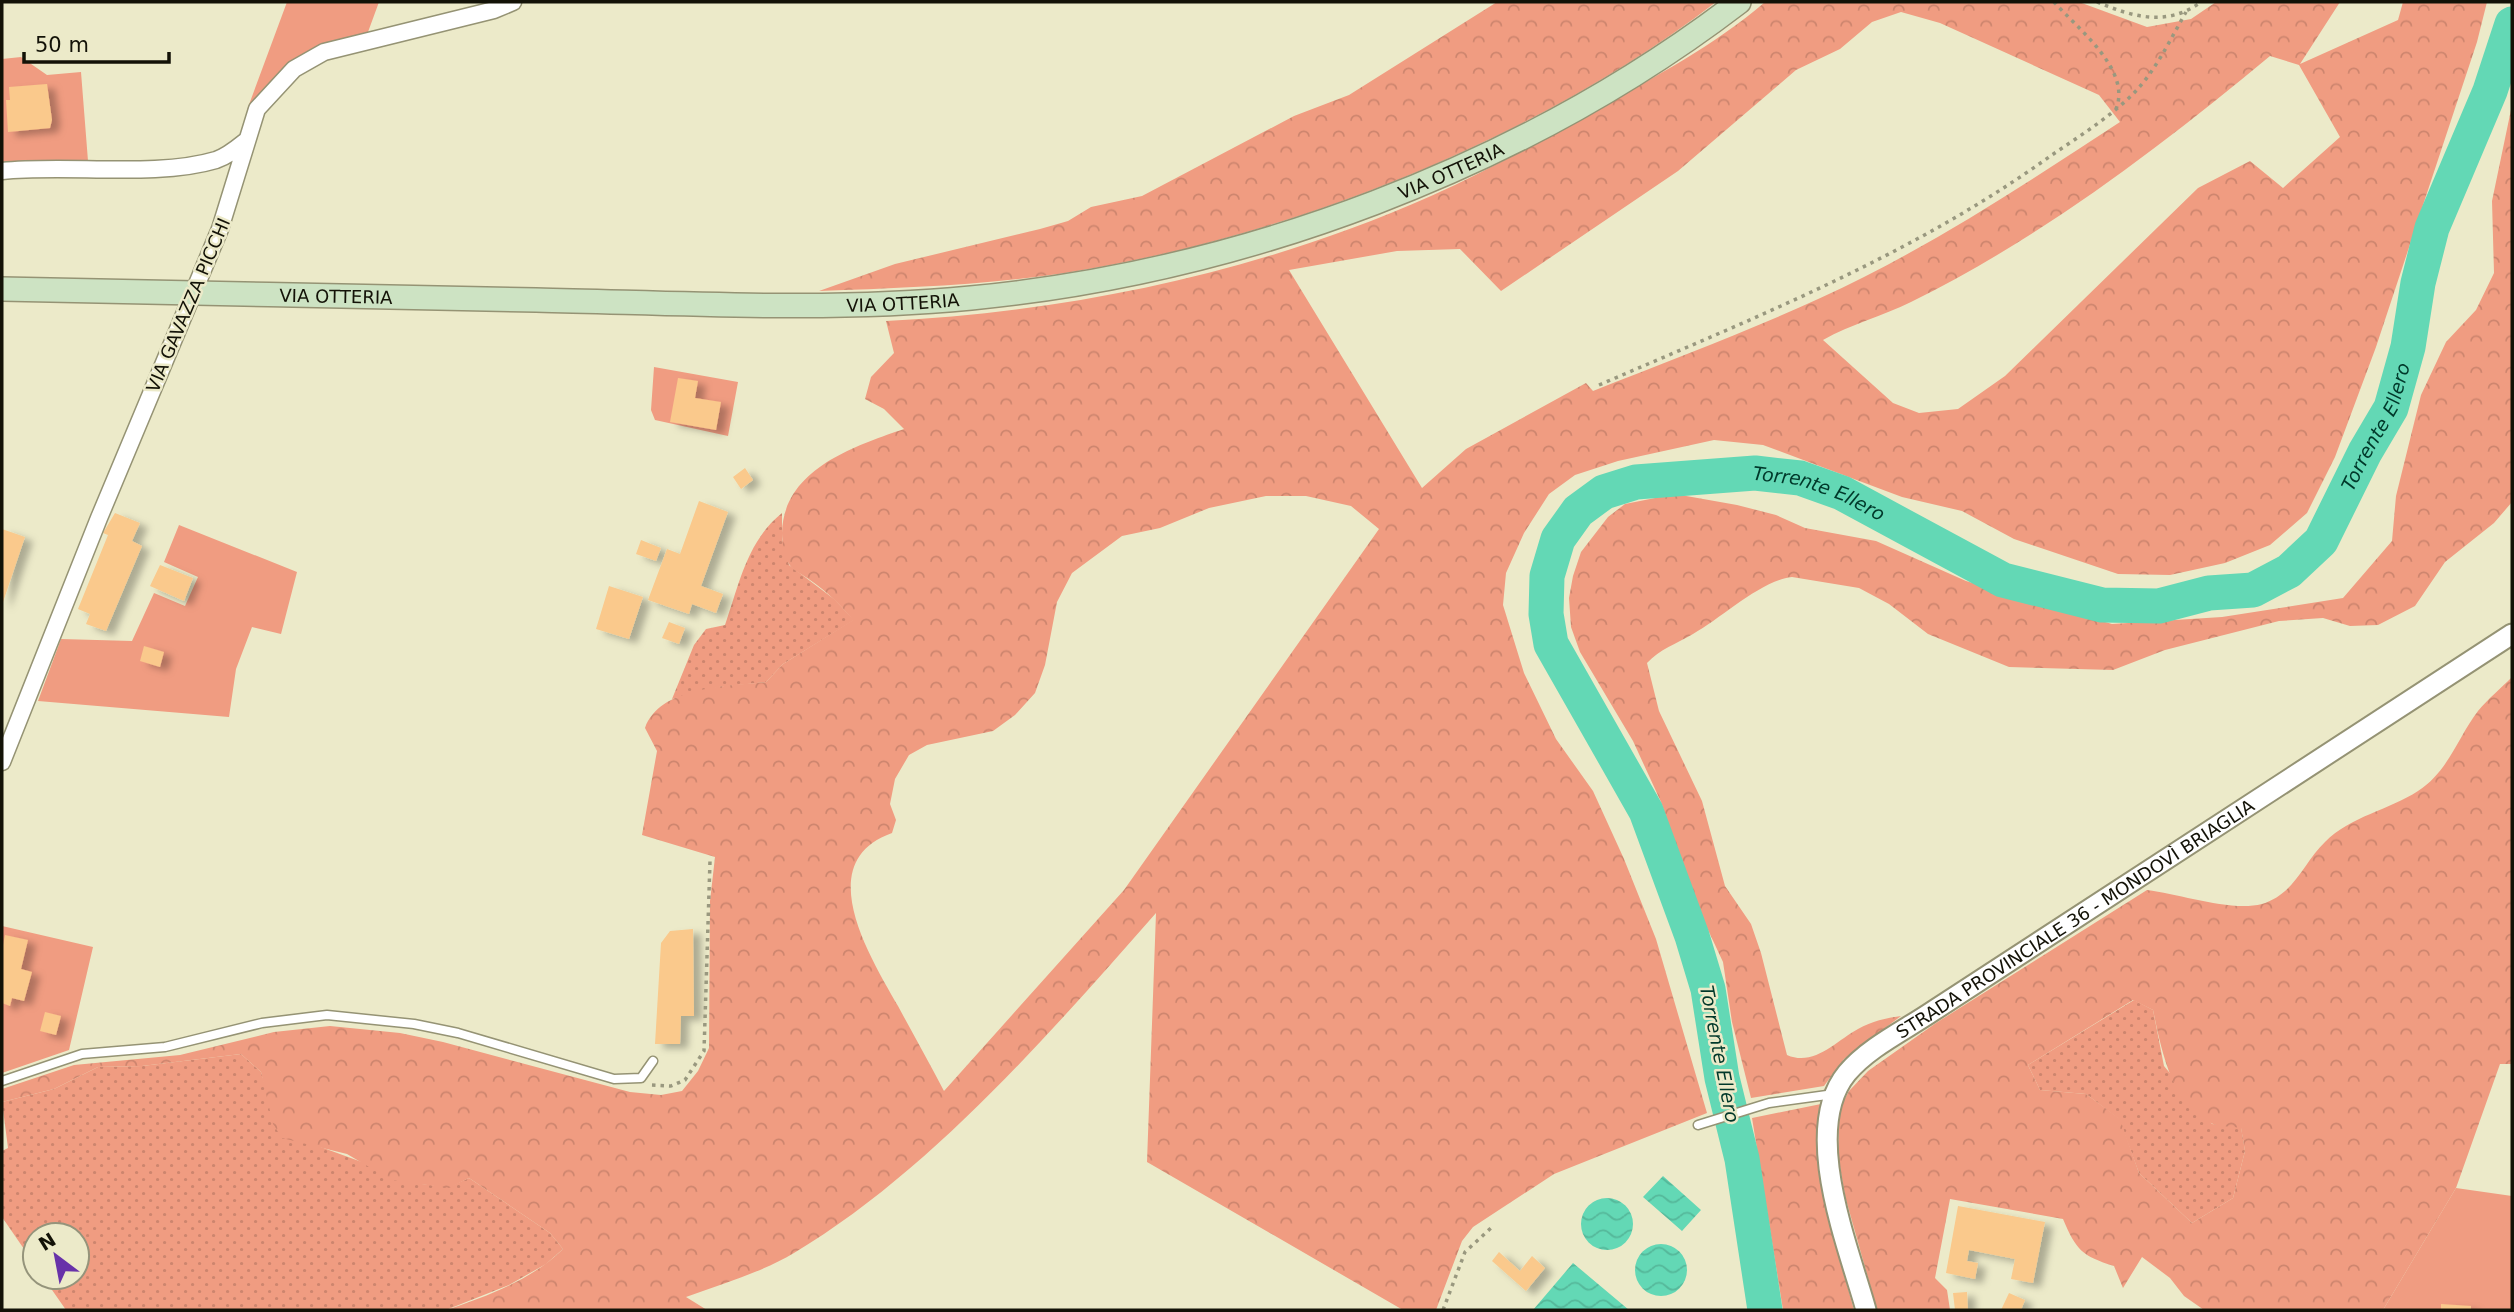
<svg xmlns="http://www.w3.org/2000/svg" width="2514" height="1312" viewBox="0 0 2514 1312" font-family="'DejaVu Sans',sans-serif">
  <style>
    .grass { fill: url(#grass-dots) }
    .forest { fill: url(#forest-crowns); fill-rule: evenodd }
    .garden { fill: #f09c81 }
    .water { fill: url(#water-waves) }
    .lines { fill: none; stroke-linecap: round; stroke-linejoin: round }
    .river { stroke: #63d8b5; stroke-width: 35 }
    .building { fill: #fac98c; filter: url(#shadow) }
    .service-casing { stroke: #959374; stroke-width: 11 }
    .minor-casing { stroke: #959374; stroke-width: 19 }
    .tertiary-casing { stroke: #959374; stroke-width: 23 }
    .secondary-casing { stroke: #959374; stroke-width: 26 }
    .path { stroke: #99987f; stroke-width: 3.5; stroke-dasharray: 3.5 5; stroke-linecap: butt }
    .service { stroke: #fff; stroke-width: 8 }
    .minor { stroke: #fff; stroke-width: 16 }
    .tertiary { stroke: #fff; stroke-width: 19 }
    .secondary { stroke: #cde3c3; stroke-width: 23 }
    .labels { text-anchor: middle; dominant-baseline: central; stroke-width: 5; stroke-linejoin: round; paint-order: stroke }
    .street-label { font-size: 18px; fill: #131207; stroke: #eceac9 }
    .water-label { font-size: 19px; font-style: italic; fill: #00382a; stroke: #eceac9 }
  </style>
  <defs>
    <pattern id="grass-dots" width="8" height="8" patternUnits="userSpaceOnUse" patternTransform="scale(1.75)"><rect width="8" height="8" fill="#f09c81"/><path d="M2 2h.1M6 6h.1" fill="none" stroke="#cd856e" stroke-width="1.8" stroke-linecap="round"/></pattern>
    <pattern id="forest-crowns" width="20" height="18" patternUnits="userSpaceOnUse" patternTransform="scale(1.75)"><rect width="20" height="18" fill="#f09c81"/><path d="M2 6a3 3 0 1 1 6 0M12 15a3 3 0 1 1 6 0" fill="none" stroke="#cd856e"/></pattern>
    <pattern id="water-waves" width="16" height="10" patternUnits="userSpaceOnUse" patternTransform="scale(1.75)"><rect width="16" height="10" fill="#63d8b5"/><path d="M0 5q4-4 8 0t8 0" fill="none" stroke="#55b89a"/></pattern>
    <filter id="shadow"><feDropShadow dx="8" dy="4.5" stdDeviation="3.5" flood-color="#0004"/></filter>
  </defs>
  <rect width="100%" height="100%" fill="#eceac9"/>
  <!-- grass -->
  <path class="grass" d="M782,513V539L789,565L834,599L854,620L783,664L766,682L719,687L672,699L694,645L706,629L725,625C739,585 747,541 782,513Z
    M2134,1000L2153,1010L2164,1066L2212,1124L2241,1127L2245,1151L2233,1198L2192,1223L2139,1173L2119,1119L2086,1094L2040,1090L2028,1065Z
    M241,1054L261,1072L268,1095L318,1146L422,1184L449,1187L469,1178L550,1233L563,1249L546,1264L509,1285L446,1310H66L43,1277H77V1235H35V1265L2,1217V1151L8,1148L2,1102L54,1089L98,1067L142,1066Z"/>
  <!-- forest -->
  <path class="forest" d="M1497,2H1716C1541,137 1295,235 1077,271C992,285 905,288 819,291L895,264L1040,229L1068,221L1091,207L1142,196L1294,116L1349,95Z
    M1765,2H2079L2147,27L2191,19L2216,2H2340L2300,64L2398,20L2403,2H2487L2477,42L2376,347L2335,457L2307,513L2270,545L2225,563L2170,575L2118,574L2014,539L1962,511L1902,497L1763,445L1714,440L1618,461L1575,475L1549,494L1524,533L1506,573L1503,605L1524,673L1556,739L1593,791L1624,859L1656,939L1707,1113L1554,1174L1473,1227L1462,1241L1436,1310H1403L1147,1162L1156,913C1051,1032 930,1172 794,1253C760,1273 722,1284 686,1297L707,1310H446C486,1297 533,1279 563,1249L550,1233L469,1178L449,1188L391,1180L347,1154L282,1138L273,1124L261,1072L241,1054L142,1066L98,1067L54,1089L2,1102V1089L74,1065L180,1055L274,1032L330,1026L400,1033L443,1042L630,1092L661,1095L682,1091L698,1071L709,1048L710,901L715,857L642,835L657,751L645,728C660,686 728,686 766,682L783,664L853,620C841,605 826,591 810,580C804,575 793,571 789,564C784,556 782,541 782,533C783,470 854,446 904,429L884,409L865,399L871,377L894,353L886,321C1071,312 1260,272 1431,196C1487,171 1541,141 1595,110C1653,78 1715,45 1765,2ZM1901,12L1940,23L2099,95L2120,122C2036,177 1953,232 1864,277C1777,321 1683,355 1593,391L1586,383L1466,449L1422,488L1289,270L1397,251L1460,249L1501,291L1678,171L1796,70L1840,49L1872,22ZM2270,56L2299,65L2340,137L2283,188L2250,161L2198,188L2005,376L1958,409L1919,413L1893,403L1823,340C1851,324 1883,316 1911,302C2041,238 2159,148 2270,56ZM1266,496H1306L1351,506L1379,529L1124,890L944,1091C929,1062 913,1034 898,1006C871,958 810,862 892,833L896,820L890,804L895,779L909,755L927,745L993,731L1015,715L1035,693L1045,665L1057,602L1072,573L1122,536L1160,528L1209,508Z
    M2512,105V502L2494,523L2445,562L2415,606L2378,625L2350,626L2323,618L2279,621L2165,650L2113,670L2009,667L1928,634L1889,604L1859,588L1792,577C1760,581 1722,618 1693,634C1676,644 1660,649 1647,663L1659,711L1702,801L1725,886L1751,924L1761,953L1787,1055C1814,1067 1836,1041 1858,1029C1872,1021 1886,1018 1901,1016L1844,1059L1824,1086L1751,1098L1732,1022L1723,962L1695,902L1661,802L1633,741L1580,652L1571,627L1569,598L1573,576L1581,552L1608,517L1625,504L1675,494L1737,505L1776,515L1805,528L1876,541L1966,581L2112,624L2222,617L2343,598L2392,541L2396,496L2421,395L2446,342L2476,310L2494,273L2492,201Z
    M2512,677V1064H2500L2456,1188L2383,1310H2204L2184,1296L2170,1278L2142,1257L2123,1288L2114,1266C2082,1256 2076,1250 2063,1219L1950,1199L1935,1278L1947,1290L1950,1310H1877L1845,1196L1838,1155L1839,1122L1841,1106L1849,1091L1868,1071L1936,1023L2147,890C2181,894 2230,912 2262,904C2295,894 2303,863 2325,842C2351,816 2389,810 2418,791C2448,772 2458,737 2478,711C2488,699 2501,688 2512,677ZM2133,1000L2153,1010C2161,1047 2171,1107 2213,1124C2221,1127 2232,1126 2241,1128L2245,1151L2233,1198L2192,1223L2139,1173L2120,1119L2086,1094L2040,1090L2028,1065Z
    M1821,1104C1810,1175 1836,1243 1854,1310H1783L1752,1118Z"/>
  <!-- garden -->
  <path class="garden" d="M287,2H379L368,32C316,45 279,67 247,110Z
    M21,57L47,75L81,72L88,161L2,164V59Z
    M654,367L738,382L728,436L655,420L651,410Z
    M179,525L297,572L281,634L252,627L236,669L229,717L38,701L61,639L132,641L154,593L185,606L198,577L164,562Z
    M2,926L93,947L69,1050L2,1073Z
    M2456,1188L2512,1196V1310H2383Z"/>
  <!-- water -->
  <path class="water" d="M1663,1176L1701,1210L1682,1231L1643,1197Z
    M1581 1224a26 26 0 1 1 52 0a26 26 0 1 1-52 0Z
    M1635 1270a26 26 0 1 1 52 0a26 26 0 1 1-52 0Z
    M1573,1263L1629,1310H1533Z"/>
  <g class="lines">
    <!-- river -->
    <path class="river" id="s1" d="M1765,1310L1742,1159L1722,1078L1708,989L1692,936L1646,811L1551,644L1546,614L1547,576L1558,539L1578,511L1604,492L1636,482L1755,473L1800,478L1842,493L2003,580L2102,605L2159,606L2209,593L2253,590L2289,571L2321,541L2365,452L2391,408L2408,347L2418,283L2432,228L2490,91L2512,24"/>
  </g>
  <!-- building -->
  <path class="building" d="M47,84L52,120L50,128L8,132L6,100H10L9,87Z
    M678,378L698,381L695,398L721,402L716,430L670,422Z
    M745,468L753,480L741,489L733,477Z
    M699,501L728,512L701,586L723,594L716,613L692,604L689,614L648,600L667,549L680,554Z
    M115,513L140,523L132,541L142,546L106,631L86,624L90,614L78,609L108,535L103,533Z
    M2,529L25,537L2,605Z
    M641,540L661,548L656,561L636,554Z
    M160,565L193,578L184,601L150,586Z
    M609,586L643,597L629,639L596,629Z
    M669,622L685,628L679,644L662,638Z
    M144,646L164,652L160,667L140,661Z
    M693,929L694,1016H681L680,1044H655L661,943L670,931Z
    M5,935L28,940L21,969L32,972L24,1001L12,998L10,1006L2,1003V950Z
    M45,1012L61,1016L56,1035L40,1031Z
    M1958,1206L2045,1222L2033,1283L2011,1279L2015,1259L1969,1250L1967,1261L1978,1263L1975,1279L1946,1273Z
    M1499,1252L1520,1271L1532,1256L1545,1268L1526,1291L1492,1261Z
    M1967,1292L1968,1310H1955L1953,1293Z
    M2009,1293L2025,1300L2021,1310H2001Z
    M2441,1304L2471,1306V1310H2441Z"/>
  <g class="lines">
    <!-- service casing -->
    <g class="service-casing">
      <path id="service" d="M2,1081L82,1054L165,1047L262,1023L327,1015L414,1024L458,1033L614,1079L641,1078L653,1061
        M1698,1125L1769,1103L1834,1094"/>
    </g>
    <!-- minor casing -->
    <g class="minor-casing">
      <path id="minor" d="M2,171C67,164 156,178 216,160C228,156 237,148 247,140
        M2,762L99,518L220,229L257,109L294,69L324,52L494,10L513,2"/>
    </g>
    <!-- tertiary casing -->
    <g class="tertiary-casing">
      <g id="tertiary">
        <path id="s2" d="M1866,1310C1849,1248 1800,1130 1847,1073C1869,1047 1905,1030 1933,1011L2512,634"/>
      </g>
    </g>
    <!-- secondary casing -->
    <g class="secondary-casing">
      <g id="secondary">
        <path id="s3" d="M2,289C180,293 358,296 536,300C680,303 827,312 971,298C1242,272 1522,168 1739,2"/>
      </g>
    </g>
    <!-- path -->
    <path class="path" d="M2054,2C2077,28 2132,70 2116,109
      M2097,2C2133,17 2167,27 2201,2
      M1599,385C1754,318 1911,256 2049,157C2078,137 2109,118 2134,93C2156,70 2170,40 2186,12
      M652,1085L671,1086L685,1080L704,1051L710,861
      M1443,1310L1465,1252L1491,1228"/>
    <!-- service -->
    <use href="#service" class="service"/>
    <!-- minor -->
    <use href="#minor" class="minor"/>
    <!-- tertiary -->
    <use href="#tertiary" class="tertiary"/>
    <!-- secondary -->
    <use href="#secondary" class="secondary"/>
  </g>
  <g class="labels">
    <!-- street labels -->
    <g class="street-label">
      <text stroke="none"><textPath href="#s3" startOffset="1468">VIA OTTERIA</textPath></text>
      <text stroke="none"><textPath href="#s3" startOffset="334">VIA OTTERIA</textPath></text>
      <text stroke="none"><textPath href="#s3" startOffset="901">VIA OTTERIA</textPath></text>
      <text transform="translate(188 305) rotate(-67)">VIA GAVAZZA PICCHI</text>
      <text stroke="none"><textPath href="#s2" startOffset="522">STRADA PROVINCIALE 36 - MONDOVÌ BRIAGLIA</textPath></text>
    </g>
    <!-- water labels -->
    <g class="water-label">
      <text stroke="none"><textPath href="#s1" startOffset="1773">Torrente Ellero</textPath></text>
      <text stroke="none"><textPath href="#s1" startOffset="1101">Torrente Ellero</textPath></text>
      <text transform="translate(1720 1054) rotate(79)">Torrente Ellero</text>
    </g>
  </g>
  <!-- border -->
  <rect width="2514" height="1312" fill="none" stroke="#131207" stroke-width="7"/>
  <!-- north arrow -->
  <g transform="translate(56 1256) rotate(328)"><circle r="33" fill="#eceac9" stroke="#95947b" stroke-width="2"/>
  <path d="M0-5L12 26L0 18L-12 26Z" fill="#6832a9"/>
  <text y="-10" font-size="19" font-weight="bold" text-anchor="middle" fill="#131207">N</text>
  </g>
  <!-- scale -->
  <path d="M24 52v10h145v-10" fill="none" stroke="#131207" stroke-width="3.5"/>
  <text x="35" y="52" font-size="21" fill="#131207" stroke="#eceac9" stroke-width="5" paint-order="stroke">50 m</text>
</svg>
